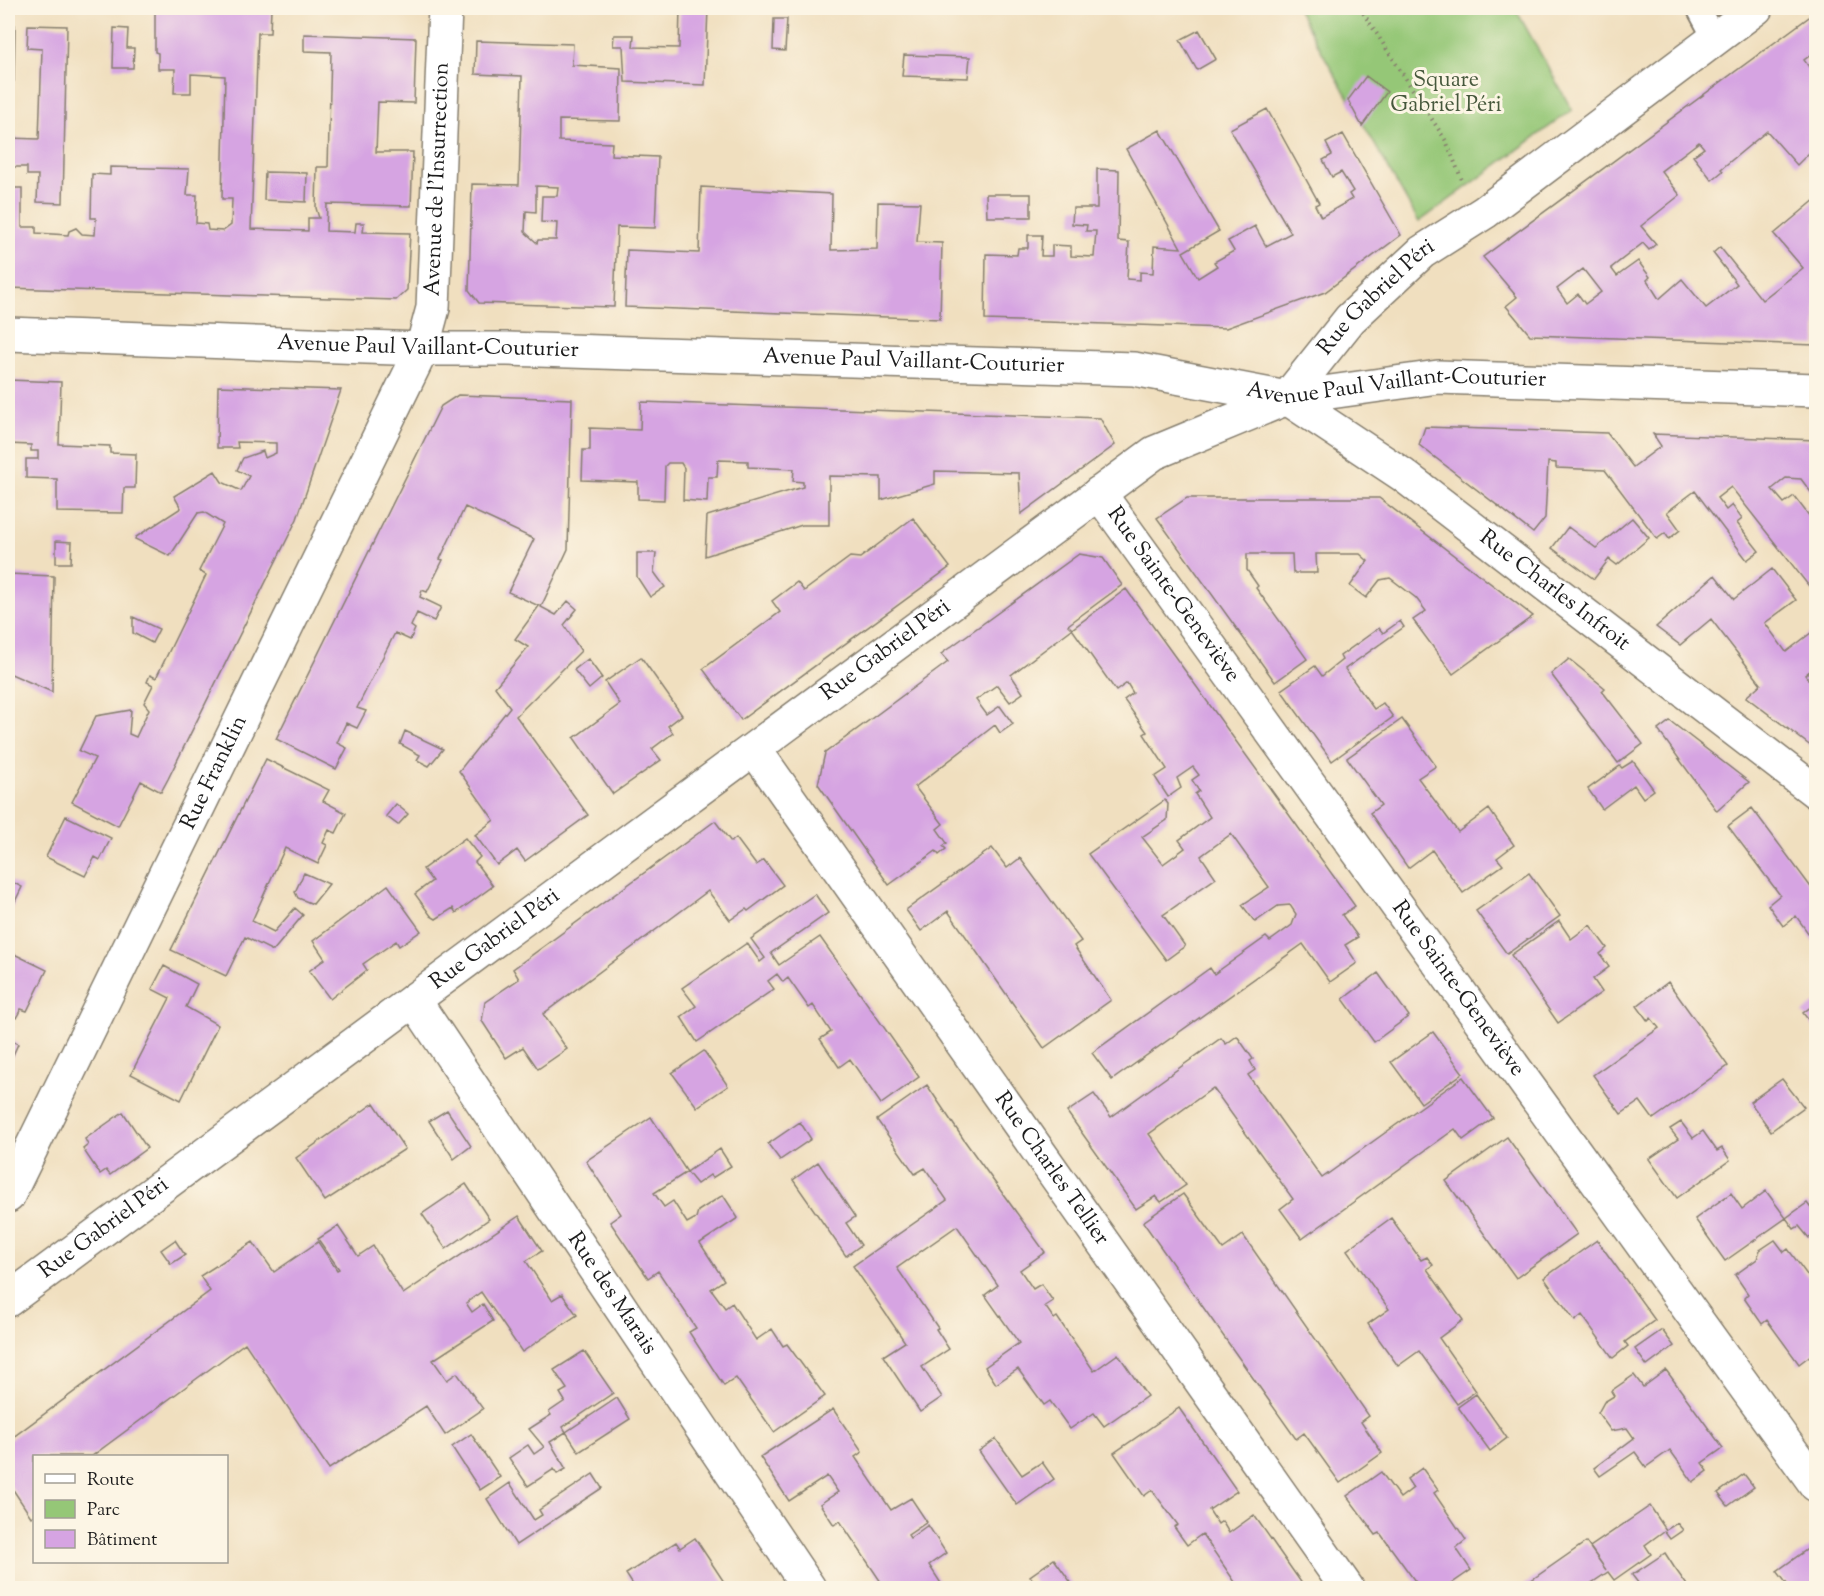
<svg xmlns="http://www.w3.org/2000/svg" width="1824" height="1596" viewBox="0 0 1824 1596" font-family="'Sorts Mill Goudy',serif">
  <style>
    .green { fill: #95c777; stroke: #58724a; stroke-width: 1.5 }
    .building { fill: #d6a4e2; fill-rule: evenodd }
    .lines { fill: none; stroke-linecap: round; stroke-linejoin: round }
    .service-casing { stroke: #867e6e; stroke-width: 26 }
    .minor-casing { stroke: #867e6e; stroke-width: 36 }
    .secondary-casing { stroke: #867e6e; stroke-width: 36 }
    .path { stroke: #867e6e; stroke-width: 4; stroke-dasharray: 1.5 4.5; stroke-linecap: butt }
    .service { stroke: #fff; stroke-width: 22 }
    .minor { stroke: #fff; stroke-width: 33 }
    .secondary { stroke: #fff; stroke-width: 33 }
    .labels { text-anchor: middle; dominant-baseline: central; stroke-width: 6; stroke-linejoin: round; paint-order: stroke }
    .park-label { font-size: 22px; fill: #46583c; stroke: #fcf5e5 }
    .street-label { font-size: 22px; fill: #1c1c1c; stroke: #fcf5e5 }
  </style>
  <rect width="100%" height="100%" fill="#fcf5e5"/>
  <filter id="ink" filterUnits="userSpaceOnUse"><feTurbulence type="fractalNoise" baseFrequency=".0167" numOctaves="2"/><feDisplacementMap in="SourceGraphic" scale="12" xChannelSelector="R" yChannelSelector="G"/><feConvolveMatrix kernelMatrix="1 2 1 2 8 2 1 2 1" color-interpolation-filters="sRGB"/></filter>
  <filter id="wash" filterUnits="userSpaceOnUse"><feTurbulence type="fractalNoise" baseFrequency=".008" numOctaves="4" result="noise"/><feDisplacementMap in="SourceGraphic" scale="24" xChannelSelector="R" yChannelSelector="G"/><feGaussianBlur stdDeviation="1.35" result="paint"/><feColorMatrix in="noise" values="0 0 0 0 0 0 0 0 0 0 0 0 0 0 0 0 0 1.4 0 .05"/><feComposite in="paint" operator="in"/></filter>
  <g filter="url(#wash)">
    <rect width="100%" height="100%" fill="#f0dfbf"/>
    <!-- green -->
    <path class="green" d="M1297,8H1515L1572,110L1419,222Z"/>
    <g id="blocks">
      <!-- building -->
      <path class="building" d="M155,8H271L270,33H258L251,229L308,231V218H319L316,208L317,167H328L331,52L304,51V34L416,38L414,103L378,102L376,152H413L411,206L327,204L326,231L355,232L356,223H364L363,232L410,233L407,290L396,300L8,288V188H22V227H36V233L68,235L69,231L76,228L82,234L95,235L96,218H91L92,174L110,175V167L189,169L187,195H197L196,223L207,224L208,230L223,231L231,225L232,199H222L225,76L191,74V93H174L175,69H158V53L155,52Z
        M680,8H708L705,85L625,82L623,46H613L614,35H634L633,47L679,48Z
        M1816,12V51L1804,60L1816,77V146L1797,165L1767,131L1721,169L1723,171L1712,180L1693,156L1704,148L1699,142L1661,171L1680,195L1641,226L1656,244L1649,250L1643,243L1611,268L1617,276L1638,261L1650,277L1647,280L1659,299L1682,279L1706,308L1737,284L1713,253L1720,247L1762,300L1803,268L1774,234L1816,199V345L1530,335L1506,306L1517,297L1483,257ZM1583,269L1601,292L1585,304L1578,294L1567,303L1557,289Z
        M774,19H787L785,51L773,50Z
        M8,25H15L14,81H8Z
        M28,25L67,26L63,203L37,202L38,175H27V167H8V138L39,139L42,49L27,48Z
        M114,28L128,29L127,48H134L133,68H113Z
        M1199,30L1216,59L1197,70L1180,40Z
        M476,41L573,44L572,65L621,68L620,121L559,120V141L612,143L611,155L658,157L655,228L617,227L614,307L479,303L469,290L472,184L519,185L522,76L475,74ZM536,186L558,187L557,196H542L541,222L557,223L556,240H538L537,243L525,232L526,211L536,212Z
        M904,55L970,57L968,78L902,76Z
        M1366,76L1387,92L1362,126L1348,100Z
        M1267,109L1319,203L1315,205L1321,217L1352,199L1349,194L1353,191L1341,172L1332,177L1323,160L1332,155L1326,143L1343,134L1401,235L1325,292L1226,328L985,320L986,254L1017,255L1018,248H1028V235H1042L1041,256H1052V245L1071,246V256L1094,257L1096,231H1086L1087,225L1072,224L1073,208H1097V169L1119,170L1118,241L1129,242L1127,279L1140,280V272L1153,273L1154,246L1181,248L1126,149L1160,130L1219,231L1183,252L1198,278L1217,266L1214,262L1234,251L1228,241L1255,226L1266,246L1291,233L1230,129Z
        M265,172L307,173L306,202L264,200Z
        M701,187L832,194L831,250L877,249L878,202L920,203L917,242L942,243L940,319L625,307L627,250L699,253Z
        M986,194H1031V217H987Z
        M8,380L61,382L59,444L110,446V453L136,454L135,488H124L123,513L57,512V479L26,478V459H38V451H31V445L8,444Z
        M218,386L341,390L297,519L168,779L161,792L141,781L118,826L72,802L95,758L79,751L96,716L131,710L129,734L136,737L149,709L144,703L153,685L147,682L150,675L156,678L206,575L199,571L223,524L204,512L198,513L170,556L135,539L136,537L181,508L174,496L215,471L222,482L241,491L249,476L237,470L243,458L263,451L265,458L276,453V443L237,442L238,448H217Z
        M458,395L572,399L568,549L541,607L556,615L568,601L577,609L564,625L581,651L516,716L588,815L525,861L517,850L497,865L475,835L494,820L459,771L510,707L495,687L528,647L515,639L539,606L508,592L534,539L465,507L440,559L443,560L427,592L422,590L420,597L441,607L434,621L417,613L411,626L415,629L410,640L395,633L357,708L366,711L357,728L346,723L337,743L347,748L336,769L276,739L441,406Z
        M641,402L1100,418L1115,445L1021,514L1019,473L935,471V484L881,500V477L829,476V525H802L705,556L707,516L803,487V482L793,481L794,469L748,467V461L718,460L717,477H708L707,502L683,500L684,468L681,463H668L665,466L664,500L638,499V482L582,480L583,450H590V428L640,430Z
        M1425,427L1607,433L1633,467L1661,446L1653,434L1816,440V499L1801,479L1786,478L1772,489L1784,503L1794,496L1810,517L1816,512V587L1812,590L1731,487L1717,498L1726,510L1732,505L1742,519L1737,523L1759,551L1747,560L1695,491L1667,512L1680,530L1669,539L1665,533L1657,539L1605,470L1556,468V463L1548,462L1545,518L1533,533L1419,445Z
        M1187,498H1379L1533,616L1453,674L1413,620L1426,611L1416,598L1390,578L1380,580L1366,598L1350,586L1368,561L1360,554H1316L1317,573H1293L1292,554H1247V570L1258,586L1256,588L1307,659L1275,682L1157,518Z
        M913,518L950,567L741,720L703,669L780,612L772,601L797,582L804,591L850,557L860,558Z
        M1632,518L1649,538L1617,565L1609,559L1594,579L1552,548L1568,527L1596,548Z
        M56,541L72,542L71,563H56Z
        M637,553H656L654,572L665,587L650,597L637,577Z
        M1079,554L1103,558L1122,585L1068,625L1072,629L1011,675L1023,693L1010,702L997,685L976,700L987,715L1000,706L1013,724L1000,733L995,725L915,787L943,824L937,829L947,843L943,846L946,849L939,855L936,851L889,885L818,784L825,753L948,662L941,654Z
        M1772,569L1796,600L1765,623L1786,652L1816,629V666L1805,675L1816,690V750L1746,697L1761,684L1711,619L1680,645L1656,627L1715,575L1734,599Z
        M8,574L54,576L52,692L9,673L8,677Z
        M1126,589L1355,906L1342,915L1358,937L1345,945L1357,963L1330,982L1303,944L1112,1080L1092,1053L1210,968L1214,974L1266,937L1270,941L1292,925L1296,914L1290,905L1278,906L1255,922L1242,905L1269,887L1231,834L1201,856L1216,878L1163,915L1185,946L1166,960L1088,854L1165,800L1168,804L1167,820L1142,837L1163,864L1185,848L1179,840L1210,817L1195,794L1199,791L1192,780L1199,775L1193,767L1177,778L1181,788L1168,797L1155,777L1167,769L1144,734L1147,732L1124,700L1133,693L1127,683L1116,691L1072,629Z
        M133,617L159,629L152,643L133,633Z
        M1400,621L1404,627L1345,669L1374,709L1383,703L1393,717L1332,761L1281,690L1315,666L1322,676L1342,660L1340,656L1379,628L1383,633Z
        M641,657L682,715L668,726L673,733L652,749L661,760L613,794L574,738L620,704L605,682Z
        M588,659L602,678L589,689L574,670Z
        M1569,659L1605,688L1602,691L1643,744L1618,763L1551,674Z
        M1402,719L1436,766L1418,778L1458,832L1489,809L1514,845L1497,858L1503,865L1463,893L1432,850L1408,868L1370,813L1381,805L1347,758Z
        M1670,721L1749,782L1717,811L1658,730Z
        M405,731L443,749L429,766L417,760L420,755L400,744Z
        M266,759L329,790L323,801L346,813L336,833L329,830L323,843L327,845L318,864L285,848L252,921L274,932L295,908L303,915L273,951L245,937L226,976L171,950Z
        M1633,761L1654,790L1643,798L1634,785L1602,809L1588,789L1620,766L1622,768Z
        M396,804L408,814L398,825L386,816Z
        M1752,808L1816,894V944L1796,916L1783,926L1768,905L1780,895L1728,826Z
        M66,816L111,838L100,860L95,857L85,876L46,857Z
        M715,821L731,842L736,838L756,865L764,860L783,885L748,911L746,909L730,920L708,891L543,1014L567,1049L538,1069L523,1047L506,1058L482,1021L485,1002L519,979L513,969Z
        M465,838L480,857L475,862L493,886L456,913L453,908L436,919L431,916L415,894L432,881L423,869Z
        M992,848L1007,868L1020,858L1081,941L1074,946L1111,1000L1044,1048L948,911L921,931L906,910Z
        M304,873L329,884L313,904L298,898L295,892Z
        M1529,873L1560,916L1507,954L1476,911Z
        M8,880L22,887L8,916Z
        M388,885L421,931L399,946L396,941L363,964L367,970L330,999L309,971L325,959L313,941Z
        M815,894L828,913L771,953L779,965L820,937L919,1077L881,1104L850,1059L839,1067L820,1039L831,1032L813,1005L809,1008L788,978L783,982L777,974L768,981L774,989L697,1042L681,1017L696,1006L682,988L747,943L760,962L765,958L751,939Z
        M1559,921L1571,939L1590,925L1607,948L1600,954L1609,967L1593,979L1602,992L1558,1023L1511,955Z
        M8,951L47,970L27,1011L21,1009L16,1018L8,1013Z
        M164,966L197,984L186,1007L218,1025L181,1100L131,1074L170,998L152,989Z
        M1378,973L1409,1016L1374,1042L1343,999Z
        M1668,982L1728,1066L1653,1119L1640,1101L1621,1114L1593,1075L1659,1028L1651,1018L1648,1021L1637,1006Z
        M1816,1003V1030L1803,1013Z
        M1433,1032L1463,1073L1421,1103L1391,1062Z
        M1237,1036L1253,1059L1250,1061L1255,1070L1248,1075L1322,1178L1463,1077L1493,1118L1463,1140L1455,1129L1302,1239L1280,1209L1293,1199L1213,1088L1149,1134L1186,1185L1161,1202L1156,1196L1136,1209L1067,1112L1094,1094L1111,1117L1221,1038L1226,1044Z
        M8,1039L18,1044L8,1066Z
        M704,1051L728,1086L697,1107L672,1073Z
        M1782,1079L1804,1107L1771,1131L1750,1102Z
        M927,1085L964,1140L1045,1252L1020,1270L1033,1289L1041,1284L1053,1301L1045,1306L1054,1319L1057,1317L1094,1371L1118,1354L1147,1396L1104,1426L1094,1413L1070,1429L1050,1401L1044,1405L1018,1369L996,1384L985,1367L1019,1343L985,1295L998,1285L957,1226L897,1268L938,1328L936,1329L949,1349L922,1367L942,1397L920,1412L883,1356L905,1342L853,1266L947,1200L925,1168L915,1174L877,1120Z
        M374,1103L405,1149L325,1201L296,1158Z
        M447,1110L471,1146L454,1159L429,1121Z
        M123,1112L147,1148L110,1175L106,1170L100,1174L83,1149L88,1145L85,1139Z
        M651,1117L687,1172L654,1193L664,1207L673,1201L687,1223L696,1218L698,1211L723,1195L738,1218L700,1243L724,1280L711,1289L725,1308L732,1303L756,1340L772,1329L783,1346L787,1344L825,1396L774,1432L736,1378L724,1386L689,1332L696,1328L658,1271L648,1278L610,1222L621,1214L586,1161Z
        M800,1122L811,1139L780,1160L768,1144Z
        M1681,1122L1693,1138L1703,1131L1717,1151L1722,1148L1730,1160L1677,1198L1649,1159L1678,1139L1670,1129Z
        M1507,1137L1577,1234L1516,1278L1446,1181Z
        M720,1149L731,1166L712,1178L710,1175L697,1184L687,1172Z
        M818,1162L855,1217L846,1223L861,1245L846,1256L793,1180Z
        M466,1184L489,1219L446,1249L422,1214Z
        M1766,1191L1786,1218L1725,1261L1695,1219L1731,1193L1742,1209Z
        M1183,1194L1223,1249L1243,1235L1369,1416L1361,1422L1382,1453L1340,1483L1304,1433L1296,1439L1143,1222Z
        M1807,1203L1816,1215V1233L1809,1238L1799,1226L1794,1229L1786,1218Z
        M519,1216L542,1251L526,1261L552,1300L562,1294L577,1315L522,1352L481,1292L466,1303L472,1312L483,1304L493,1321L433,1360L447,1380L457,1373L483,1409L445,1435L426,1406L329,1469L245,1343L92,1456H34V1515L31,1517L8,1482V1441L210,1291L200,1276L253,1242L274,1272L318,1242L337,1270L339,1269L318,1239L338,1226L358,1256L373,1246L403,1294Z
        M1391,1218L1421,1260L1427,1257L1433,1265L1427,1269L1463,1320L1439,1338L1476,1391L1457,1404L1419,1351L1398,1366L1368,1324L1389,1309L1347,1250Z
        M175,1240L185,1255L171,1264L161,1250Z
        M1597,1240L1655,1320L1625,1342L1628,1346L1613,1358L1582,1315L1575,1321L1544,1278Z
        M1775,1240L1784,1252L1788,1249L1816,1287V1351L1799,1364L1767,1320L1762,1324L1744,1298L1748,1294L1735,1275L1757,1259L1760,1250Z
        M1662,1330L1674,1346L1647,1366L1635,1349Z
        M584,1351L613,1393L563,1427L566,1432L550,1442L566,1469L557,1474L554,1469L528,1486L509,1458L528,1445L534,1454L544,1447L529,1429L551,1415L549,1412L565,1401L560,1393L567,1389L554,1370Z
        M1666,1370L1723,1448L1702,1463L1708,1471L1693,1482L1670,1450L1646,1467L1635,1452L1600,1476L1594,1468L1634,1438L1627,1428L1611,1431L1598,1413L1604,1402L1614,1396L1611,1391L1634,1375L1643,1387Z
        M1476,1394L1507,1438L1490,1451L1458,1407Z
        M617,1398L630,1419L579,1452L566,1432Z
        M1179,1408L1237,1491L1209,1510L1218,1524L1222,1521L1229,1533L1254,1515L1305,1588H1239L1202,1534L1187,1545L1174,1527L1178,1525L1152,1490L1144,1496L1114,1453Z
        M833,1409L862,1452L855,1457L891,1510L911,1498L927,1522L908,1535L910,1538L928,1525L946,1553L929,1565L944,1588H885L840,1521L834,1525L820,1504L838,1492L827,1476L789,1501L760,1457Z
        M471,1434L500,1477L480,1490L452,1447Z
        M996,1439L1022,1475L1042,1462L1054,1479L1017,1505L979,1451Z
        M1422,1468L1438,1490L1434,1493L1466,1540L1456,1548L1471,1570L1445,1588H1420L1380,1533L1376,1535L1347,1496L1381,1472L1400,1498L1413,1488L1407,1479Z
        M593,1474L602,1488L516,1545L487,1499L510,1483L534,1520L542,1515L539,1510Z
        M1744,1474L1754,1487L1728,1506L1718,1493Z
        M1650,1506L1666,1530L1677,1523L1683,1530L1670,1539L1664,1531L1645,1545L1651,1554L1614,1580L1608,1572L1584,1588H1520L1586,1542L1606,1570L1590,1547Z
        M695,1538L728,1588H635L626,1574L676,1542L680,1548Z
        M1816,1543V1588H1790L1777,1571Z
        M1665,1553L1674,1567L1689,1588H1642L1632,1575Z
        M1054,1559L1075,1588H1039L1030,1576Z"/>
    </g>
  </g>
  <g filter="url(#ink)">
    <use href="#blocks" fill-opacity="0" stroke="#867e6e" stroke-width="1.5"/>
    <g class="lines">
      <!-- service casing -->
      <g class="service-casing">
        <path id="service" d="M1698,8L1714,38"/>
      </g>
      <!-- minor casing -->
      <g class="minor-casing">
        <g id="minor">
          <path id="s1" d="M1287,398L1403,475L1816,792"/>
          <path id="s2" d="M1099,493L1816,1485"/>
          <path id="s3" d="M755,750L1347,1588"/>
          <path id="s4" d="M414,1000L809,1588"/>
          <path id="s5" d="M8,1196L422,349L433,308L445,8"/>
          <path id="s6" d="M8,1300L1154,453L1287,398L1350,319L1422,252L1485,212L1756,8"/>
        </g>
      </g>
      <!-- secondary casing -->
      <g class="secondary-casing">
        <g id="secondary">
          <path id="s7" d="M8,334L422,349H507L1134,369L1287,398L1438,377L1816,390"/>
        </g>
      </g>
      <!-- path -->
      <path class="path" d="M1360,8L1446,141L1462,180"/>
      <!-- service -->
      <use href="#service" class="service"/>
      <!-- minor -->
      <use href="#minor" class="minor"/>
      <!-- secondary -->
      <use href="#secondary" class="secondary"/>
    </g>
  </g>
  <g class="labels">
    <!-- park labels -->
    <g class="park-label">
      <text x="1446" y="81">Square<tspan x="1446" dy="25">Gabriel Péri</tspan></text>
    </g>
    <!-- street labels -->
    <g class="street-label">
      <text stroke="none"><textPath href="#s5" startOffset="1114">Avenue de l'Insurrection</textPath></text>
      <text stroke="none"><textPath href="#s6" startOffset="1704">Rue Gabriel Péri</textPath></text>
      <text stroke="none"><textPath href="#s7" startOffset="420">Avenue Paul Vaillant-Couturier</textPath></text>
      <text stroke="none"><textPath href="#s7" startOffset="906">Avenue Paul Vaillant-Couturier</textPath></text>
      <text stroke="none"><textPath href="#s7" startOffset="1392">Avenue Paul Vaillant-Couturier</textPath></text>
      <text stroke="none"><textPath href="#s1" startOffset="330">Rue Charles Infroit</textPath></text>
      <text stroke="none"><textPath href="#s2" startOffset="126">Rue Sainte-Geneviève</textPath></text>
      <text stroke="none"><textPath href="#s6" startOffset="1092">Rue Gabriel Péri</textPath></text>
      <text stroke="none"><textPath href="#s5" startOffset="471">Rue Franklin</textPath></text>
      <text stroke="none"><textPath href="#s6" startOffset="606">Rue Gabriel Péri</textPath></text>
      <text stroke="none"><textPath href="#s2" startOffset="612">Rue Sainte-Geneviève</textPath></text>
      <text stroke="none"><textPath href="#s3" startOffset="513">Rue Charles Tellier</textPath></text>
      <text stroke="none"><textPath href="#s6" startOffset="120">Rue Gabriel Péri</textPath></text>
      <text stroke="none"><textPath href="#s4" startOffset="354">Rue des Marais</textPath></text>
    </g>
  </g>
  <!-- margin -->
  <rect width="1824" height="1596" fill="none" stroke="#fcf5e5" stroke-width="30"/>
  <!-- legend -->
  <rect x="33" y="1455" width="195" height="108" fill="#fcf5e5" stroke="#a29e95" stroke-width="1.5"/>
  <rect x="45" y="1474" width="30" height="9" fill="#ffffff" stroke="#a29e95" stroke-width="1.5"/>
  <text x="87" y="1485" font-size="18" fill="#1c1c1c">Route</text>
  <rect x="45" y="1500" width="30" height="18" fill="#95c777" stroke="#a29e95" stroke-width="1.5"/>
  <text x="87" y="1515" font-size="18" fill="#1c1c1c">Parc</text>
  <rect x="45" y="1530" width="30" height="18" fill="#d6a4e2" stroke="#a29e95" stroke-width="1.5"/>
  <text x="87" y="1545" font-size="18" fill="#1c1c1c">Bâtiment</text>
</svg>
